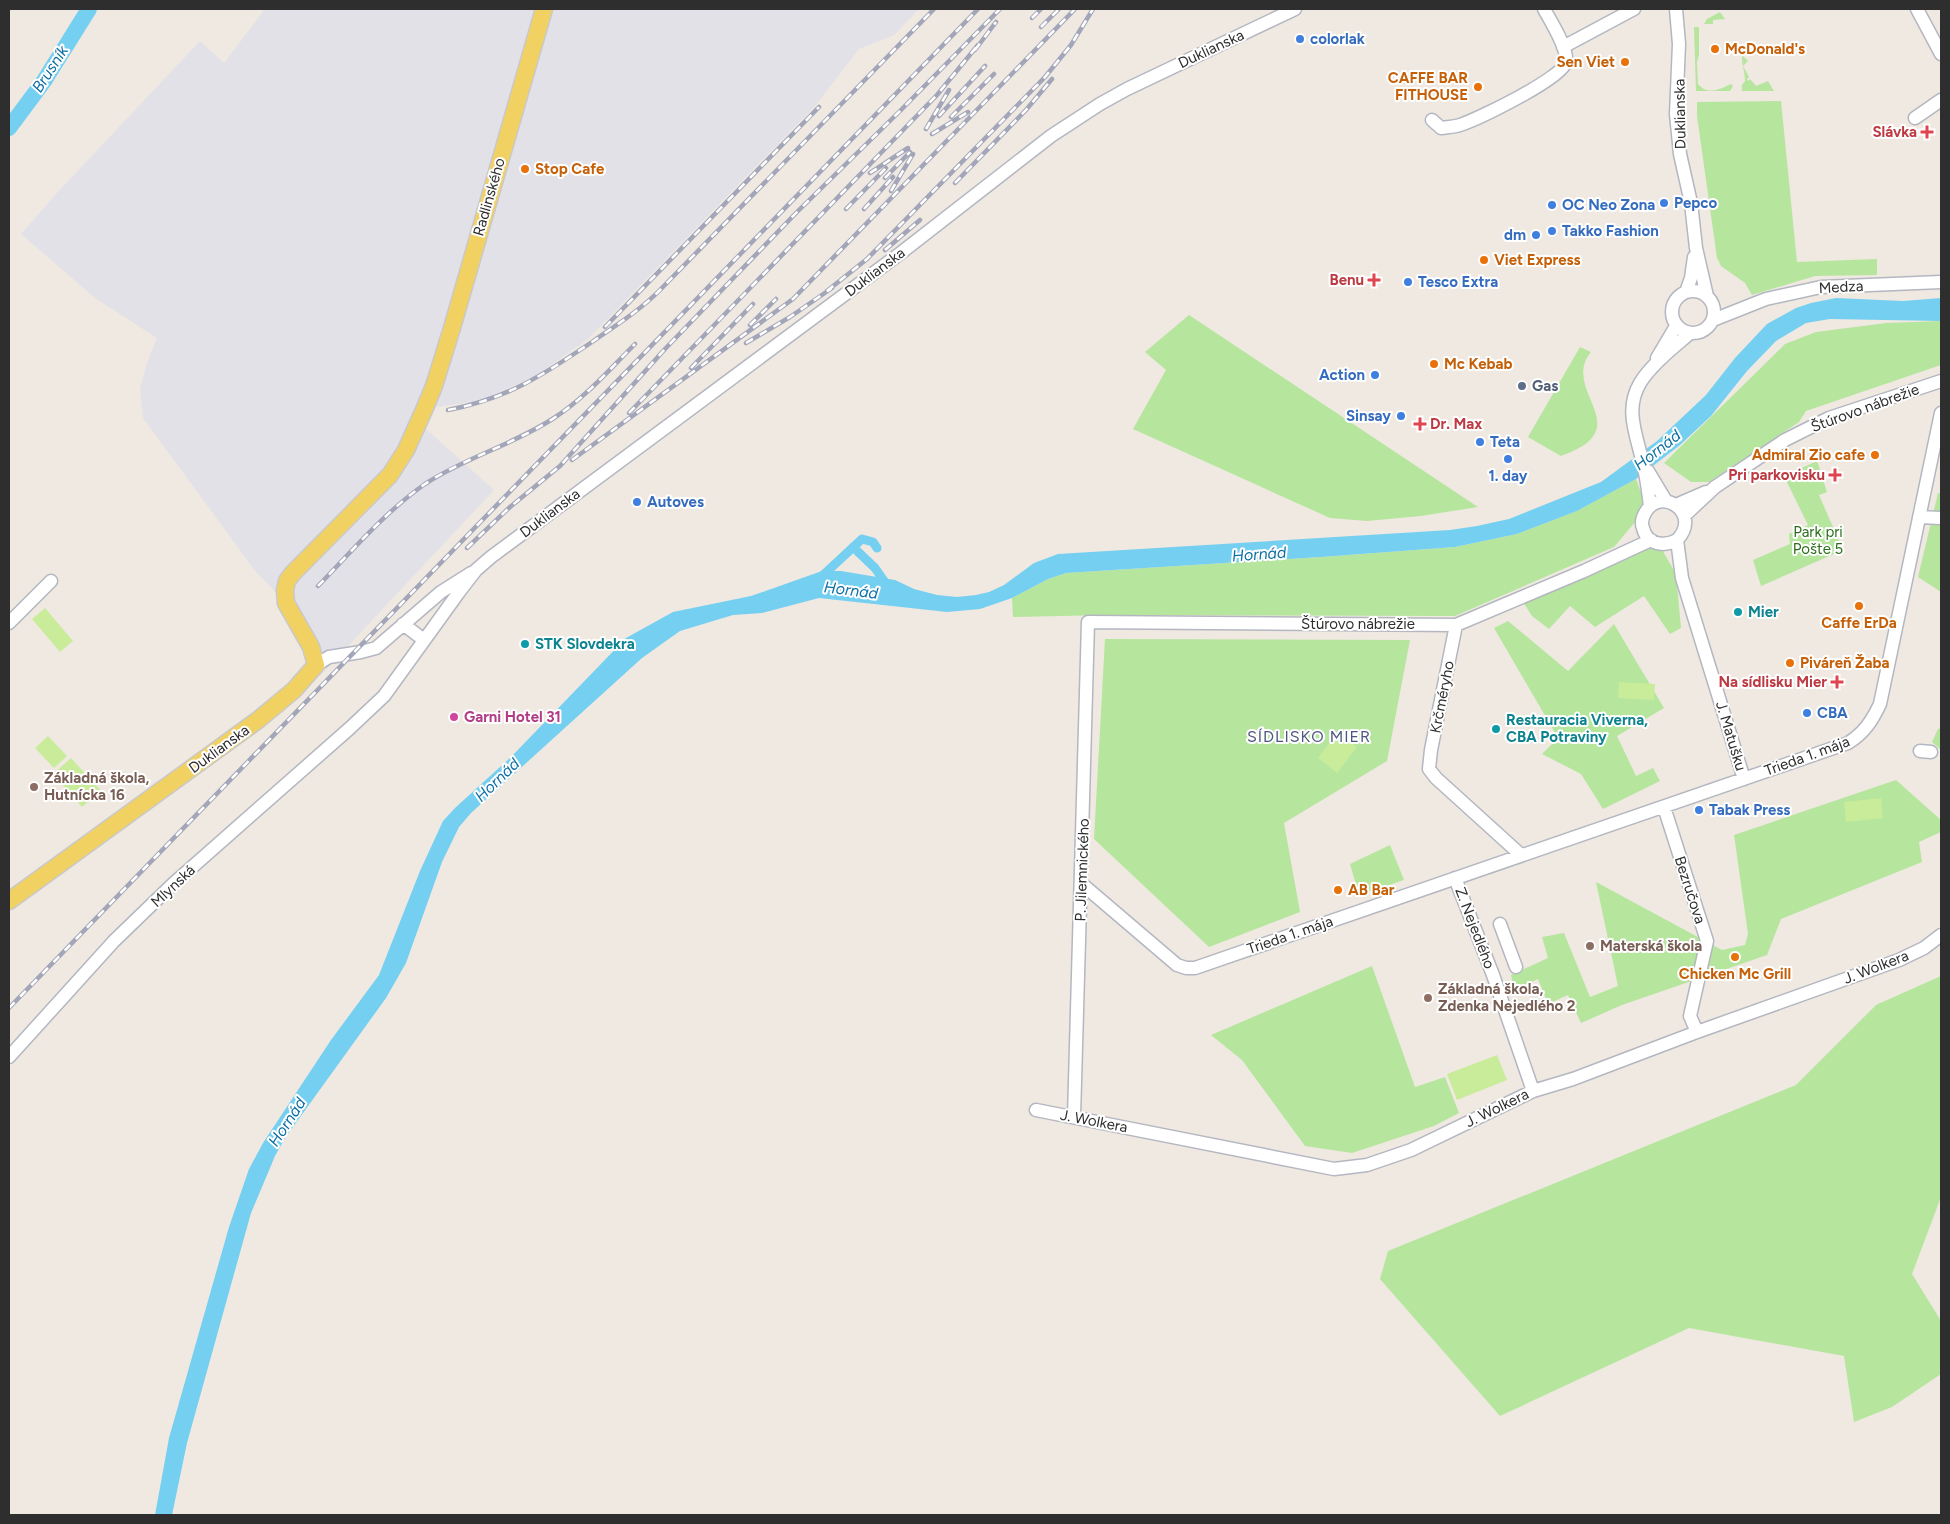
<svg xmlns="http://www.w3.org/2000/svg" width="1950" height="1524" viewBox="0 0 1950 1524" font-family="Figtree,sans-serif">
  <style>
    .industrial { fill: #e3e1e8 }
    .green { fill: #b6e59e }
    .pitch { fill: #c9ec9a }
    .water { fill: #75cff0 }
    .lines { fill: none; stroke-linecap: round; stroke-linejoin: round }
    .canal { stroke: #75cff0; stroke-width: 9 }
    .river { stroke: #75cff0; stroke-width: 16 }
    .minor-casing { stroke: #b4b7c1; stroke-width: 15 }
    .major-casing { stroke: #c9c9c9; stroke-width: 19 }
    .minor { stroke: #fff; stroke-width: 12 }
    .major { stroke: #f2d163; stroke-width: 16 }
    .rail-casing { stroke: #a3a6b8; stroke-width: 4.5 }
    .rail { stroke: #fff; stroke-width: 2.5; stroke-dasharray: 8; stroke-linecap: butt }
    .shop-dot { fill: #3f7fe0; stroke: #fff; stroke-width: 2 }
    .food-dot { fill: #e8710a; stroke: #fff; stroke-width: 2 }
    .health-dot { fill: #e0444e; stroke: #fff; stroke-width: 2 }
    .service-dot { fill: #5c6f8a; stroke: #fff; stroke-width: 2 }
    .culture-dot { fill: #0f9aa8; stroke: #fff; stroke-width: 2 }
    .hotel-dot { fill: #d1479c; stroke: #fff; stroke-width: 2 }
    .education-dot { fill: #8d6e63; stroke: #fff; stroke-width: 2 }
    .labels { text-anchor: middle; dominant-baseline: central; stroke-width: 4; stroke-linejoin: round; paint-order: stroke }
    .shop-label { font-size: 15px; font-weight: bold; fill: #366cbe; stroke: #fff; text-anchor: start }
    .street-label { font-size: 15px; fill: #2e2e2e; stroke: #fff }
    .food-label { font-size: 15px; font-weight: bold; fill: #c56008; stroke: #fff; text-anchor: start }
    .health-label { font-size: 15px; font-weight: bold; fill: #be3a42; stroke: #fff; text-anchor: end }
    .service-label { font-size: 15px; font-weight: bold; fill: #4e5e75; stroke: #fff; text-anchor: start }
    .park-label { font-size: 15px; fill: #2c6e1b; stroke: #fff }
    .culture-label { font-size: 15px; font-weight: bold; fill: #0d838f; stroke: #fff; text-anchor: start }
    .hotel-label { font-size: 15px; font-weight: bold; fill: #b23c85; stroke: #fff; text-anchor: start }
    .education-label { font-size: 15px; font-weight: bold; fill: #785e54; stroke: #fff; text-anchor: start }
    .water-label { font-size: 16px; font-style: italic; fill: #0d6fa3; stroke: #fff }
    .neighbourhood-label { font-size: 16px; letter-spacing: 1px; fill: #4d5680; stroke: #fff }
  </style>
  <rect width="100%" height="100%" fill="#efe9e1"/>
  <!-- industrial -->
  <path class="industrial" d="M265,9H536L550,16L553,9H919L894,35L859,49L815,106L588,339L534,377L479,401L436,407L426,429L494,490L320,676L287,608L271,587L256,572L143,418L140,388L148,360L157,338L95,298L21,234L55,195L200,41L224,63Z"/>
  <!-- green -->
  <path class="green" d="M1720,12L1725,19L1713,20V24H1704L1707,19Z
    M1694,27H1699V55L1697,62L1698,84C1708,96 1720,89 1731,84L1733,86L1730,91H1696Z
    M1743,56L1748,61L1743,66L1749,77L1747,79L1748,81L1750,79L1756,86L1768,81L1774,91H1742V85L1745,81C1745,72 1742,66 1742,57Z
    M1781,101L1797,262L1877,259V275L1815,276L1752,295L1745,283L1721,266L1717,258L1697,116V102Z
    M1189,315L1478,507L1421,516L1367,521L1330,518L1133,429L1166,370L1145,352Z
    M1941,321V365L1806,411L1799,422L1709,482H1691L1664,463L1785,344L1816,332L1886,323Z
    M1580,347L1591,352C1559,391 1641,428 1561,456L1528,437Z
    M1817,461L1827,492L1819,495L1843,550L1761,586L1753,560L1790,544L1789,534L1808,525L1784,476Z
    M1636,479L1645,503L1636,521L1614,547L1455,616L1105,615L1013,617L1012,598L1048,579L1066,573L1321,557L1455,547L1517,534L1577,511Z
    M1938,493H1941V592L1918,577Z
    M1649,546L1661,548L1676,574L1681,628L1670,634L1644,596L1595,627L1570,606L1549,629L1532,616L1523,602Z
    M1508,621L1568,671L1614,624L1664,708L1617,736L1636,776L1653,768L1660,781L1603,809L1581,774L1542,754L1558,738L1494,628Z
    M1105,639L1410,640L1387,761L1284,823L1300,912L1209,947L1094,839Z
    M1941,728V750L1932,742L1938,729Z
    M1896,780L1941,820V832L1919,842L1922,862L1781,919L1767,955L1622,1005L1581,1023L1568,995L1548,1004L1538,979L1514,990L1511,975L1548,958L1542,937L1564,933L1590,997L1618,986L1596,882L1722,950L1745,945L1748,934L1734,835Z
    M1390,845L1404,880L1359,895L1350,864Z
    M1372,966L1415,1087L1445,1077L1459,1113L1434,1126L1352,1153L1305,1146L1242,1060L1211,1035Z
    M1941,976V1197L1912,1274L1941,1321V1374L1892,1407L1854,1422L1844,1356L1689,1328L1500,1416L1380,1279L1388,1251L1796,1085L1876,1005Z"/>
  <!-- pitch -->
  <path class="pitch" d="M45,608L73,641L60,652L32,619Z
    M1619,682L1655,684L1654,700L1618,698Z
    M1338,732L1357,747L1337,773L1318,758Z
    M48,736L67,756L54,768L35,748Z
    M71,758L101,791L82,807L53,774Z
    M1881,798L1883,818L1846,822L1844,802Z
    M1497,1055L1507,1080L1457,1100L1447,1074Z"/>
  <!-- water -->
  <path class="water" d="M1836,298L1903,301L1941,298V321L1830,319L1806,323L1776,341L1747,371L1711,416L1680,445L1636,479L1577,511L1517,534L1455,547L1321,557L1066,573L1048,579L1012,598L980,609L947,612L819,598L762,613L733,615L680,631L642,658L471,813L459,827L442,862L406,963L386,998L285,1138L275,1156L251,1213L187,1443L172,1515H155L169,1438L229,1227L249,1169L263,1143L331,1040L379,975L420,871L443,821L455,808L511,757L626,638L673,612L751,596L822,571H841L895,580L914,589L937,595L957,597L976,595L989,592L1004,585L1034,563L1058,554L1450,530L1477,526L1509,519L1601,482L1657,441L1706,395L1735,358L1767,324L1796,308L1811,303Z"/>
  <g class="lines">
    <!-- canal -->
    <path class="canal" d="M853,547L875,568L889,588
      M820,578L862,539L873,542L877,548"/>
    <!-- river -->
    <path class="river" d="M9,128L44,81L89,9"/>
    <!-- minor casing -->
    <g class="minor-casing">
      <path id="minor" d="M1676,9L1679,44L1676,114L1680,154L1691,203L1696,248L1707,296
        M1917,9L1941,54
        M1563,47L1634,9
        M1915,118L1941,100
        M1432,120L1441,128C1448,127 1454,127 1460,125C1478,119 1563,78 1566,62C1568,48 1551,22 1544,9
        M1672 312a21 21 0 1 1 42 0a21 21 0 1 1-42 0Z
        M1686,292L1691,278L1694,257
        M1713,320L1766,299L1821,287L1941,282
        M1657,358L1676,326
        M1648,471L1666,501
        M1676,505L1706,492
        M1650,506C1648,492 1647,478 1643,464C1637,436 1624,410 1640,383C1651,365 1674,347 1689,334
        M1684,516L1715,487L1785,440L1829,418L1941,381
        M1919,517L1941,518
        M1677,540C1664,547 1647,545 1643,528C1641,523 1642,518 1645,513C1660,485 1703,513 1677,540L1682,578L1744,779
        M9,623L51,581
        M403,624L424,640
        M1456,625L1431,750L1429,769L1436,778L1521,855
        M316,665L329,657L361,652L376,648L441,592L471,573
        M1920,751L1931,752
        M1664,807L1707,941L1690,1016L1697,1032
        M1455,878L1493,975L1533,1091
        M1082,884L1177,965L1186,968H1195L1848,743C1864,733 1872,721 1880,704L1941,413
        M1500,924L1516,967
        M9,1057L114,941L173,884L350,728L384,696L459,592L476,570L491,557L902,252L1051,136L1100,104L1127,89L1295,9
        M1036,1110L1334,1169L1367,1165L1411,1150L1533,1091L1573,1079L1697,1032L1899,960L1924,948L1941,935
        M1074,1117L1088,622L1456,625L1584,571L1651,540"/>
    </g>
    <!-- major casing -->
    <g class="major-casing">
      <path id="major" d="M9,901L258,720L294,690L316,665L311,647L286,603L285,590L287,581L292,574L390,475L406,450L424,410L434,386L452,328L544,9"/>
    </g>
    <!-- minor -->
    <use href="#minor" class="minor"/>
    <!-- major -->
    <use href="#major" class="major"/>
    <!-- rail casing -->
    <g class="rail-casing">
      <path id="rail" d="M1032,18L1041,9
        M1041,27L1059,9
        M975,50L996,22
        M939,116L985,66
        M951,117L994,74
        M926,129L949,90
        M932,134L968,112
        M870,173L908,148
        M885,178L910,152
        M955,183L1026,110L1052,79
        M891,191L913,154
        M846,209L886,168
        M864,209L893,177
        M885,250L920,220
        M827,291L867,259L1045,77L1071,45L1093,9
        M750,325L776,299
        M605,327L819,107
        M746,343L790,317L832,288
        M691,368L753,304
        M448,410C507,399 543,375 592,342C615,326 639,311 659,291L934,9
        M629,413L937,95L978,45
        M572,460L793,299L1075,9
        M467,548L510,507L560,466L665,349L797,212L900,111L1000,9
        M318,586C352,551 385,512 425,484C466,457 513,445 554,418C585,398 609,370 635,344
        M9,1008L978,9"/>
    </g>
    <!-- rail -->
    <use href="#rail" class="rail"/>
  </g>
  <!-- markers -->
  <g class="shop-dot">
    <circle cx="1300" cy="39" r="5"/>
    <circle cx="1664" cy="203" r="5"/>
    <circle cx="1552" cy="205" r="5"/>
    <circle cx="1552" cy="231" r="5"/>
    <circle cx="1536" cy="235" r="5"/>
    <circle cx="1408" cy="282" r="5"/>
    <circle cx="1375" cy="375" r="5"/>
    <circle cx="1401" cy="416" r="5"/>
    <circle cx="1480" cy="442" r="5"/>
    <circle cx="1508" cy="459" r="5"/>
    <circle cx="637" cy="502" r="5"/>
    <circle cx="1807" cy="713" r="5"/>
    <circle cx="1699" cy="810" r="5"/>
  </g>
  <g class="food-dot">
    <circle cx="1715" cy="49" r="5"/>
    <circle cx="1625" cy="62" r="5"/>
    <circle cx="1478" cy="87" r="5"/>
    <circle cx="525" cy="169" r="5"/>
    <circle cx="1484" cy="260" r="5"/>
    <circle cx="1434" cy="364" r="5"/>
    <circle cx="1875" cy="455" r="5"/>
    <circle cx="1859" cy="606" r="5"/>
    <circle cx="1790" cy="663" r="5"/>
    <circle cx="1338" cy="890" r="5"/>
    <circle cx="1735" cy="957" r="5"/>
  </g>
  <g class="health-dot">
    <path d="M1924.5 124.5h5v5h5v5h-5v5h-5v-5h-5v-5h5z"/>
    <path d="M1371.5 272.5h5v5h5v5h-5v5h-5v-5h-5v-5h5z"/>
    <path d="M1417.5 416.5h5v5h5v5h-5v5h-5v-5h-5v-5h5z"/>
    <path d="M1832.5 467.5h5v5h5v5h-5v5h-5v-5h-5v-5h5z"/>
    <path d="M1834.5 674.5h5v5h5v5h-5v5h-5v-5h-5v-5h5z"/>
  </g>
  <circle class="service-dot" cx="1522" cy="386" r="5"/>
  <g class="culture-dot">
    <circle cx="1738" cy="612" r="5"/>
    <circle cx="525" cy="644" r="5"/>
    <circle cx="1496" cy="729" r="5"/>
  </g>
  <circle class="hotel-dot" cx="454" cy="717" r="5"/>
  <g class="education-dot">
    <circle cx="34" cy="787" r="5"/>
    <circle cx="1590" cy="946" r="5"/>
    <circle cx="1428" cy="998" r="5"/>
  </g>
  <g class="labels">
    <!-- shop labels -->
    <g class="shop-label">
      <text x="1310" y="39">colorlak</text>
      <text x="1674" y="203">Pepco</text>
      <text x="1562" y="205">OC Neo Zona</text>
      <text x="1562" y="231">Takko Fashion</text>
      <text x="1526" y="235" text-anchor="end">dm</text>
      <text x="1418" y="282">Tesco Extra</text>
      <text x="1365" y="375" text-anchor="end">Action</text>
      <text x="1391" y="416" text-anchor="end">Sinsay</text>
      <text x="1490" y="442">Teta</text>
      <text x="1508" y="476" text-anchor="middle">1. day</text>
      <text x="647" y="502">Autoves</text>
      <text x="1817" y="713">CBA</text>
      <text x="1709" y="810">Tabak Press</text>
    </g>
    <!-- street labels -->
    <g class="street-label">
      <text transform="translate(1211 49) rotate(-25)">Duklianska</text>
      <text transform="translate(1680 114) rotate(-91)">Duklianska</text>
      <text transform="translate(489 197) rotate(-74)">Radlinského</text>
      <text transform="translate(875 272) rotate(-37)">Duklianska</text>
      <text transform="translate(1841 287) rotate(-3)">Medza</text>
      <text transform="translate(1865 408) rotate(-20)">Štúrovo nábrežie</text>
      <text transform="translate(550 513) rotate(-37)">Duklianska</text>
      <text x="1358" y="624">Štúrovo nábrežie</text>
      <text transform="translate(1442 697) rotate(-79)">Krčméryho</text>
      <text transform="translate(1731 736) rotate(73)">J. Matušku</text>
      <text transform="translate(219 749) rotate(-36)">Duklianska</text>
      <text transform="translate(1807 756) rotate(-20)">Trieda 1. mája</text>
      <text transform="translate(1082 870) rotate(-88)">P. Jilemnického</text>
      <text transform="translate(173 886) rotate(-43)">Mlynská</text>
      <text transform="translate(1690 890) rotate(72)">Bezručova</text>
      <text transform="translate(1475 928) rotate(69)">Z. Nejedlého</text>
      <text transform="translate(1290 935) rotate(-19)">Trieda 1. mája</text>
      <text transform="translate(1876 967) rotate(-21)">J. Wolkera</text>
      <text transform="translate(1497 1108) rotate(-26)">J. Wolkera</text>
      <text transform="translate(1094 1121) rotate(11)">J. Wolkera</text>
    </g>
    <!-- food labels -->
    <g class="food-label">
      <text x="1725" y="49">McDonald's</text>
      <text x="1615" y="62" text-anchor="end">Sen Viet</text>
      <text x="1468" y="78" text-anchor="end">CAFFE BAR<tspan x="1468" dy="17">FITHOUSE</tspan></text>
      <text x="535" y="169">Stop Cafe</text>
      <text x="1494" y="260">Viet Express</text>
      <text x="1444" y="364">Mc Kebab</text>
      <text x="1865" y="455" text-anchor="end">Admiral Zio cafe</text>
      <text x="1859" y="623" text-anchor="middle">Caffe ErDa</text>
      <text x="1800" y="663">Piváreň Žaba</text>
      <text x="1348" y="890">AB Bar</text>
      <text x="1735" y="974" text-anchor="middle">Chicken Mc Grill</text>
    </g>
    <!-- health labels -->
    <g class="health-label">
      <text x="1917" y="132">Slávka</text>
      <text x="1364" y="280">Benu</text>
      <text x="1430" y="424" text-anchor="start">Dr. Max</text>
      <text x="1825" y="475">Pri parkovisku</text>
      <text x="1827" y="682">Na sídlisku Mier</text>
    </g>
    <!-- service labels -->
    <g class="service-label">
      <text x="1532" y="386">Gas</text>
    </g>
    <!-- park labels -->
    <g class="park-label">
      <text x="1818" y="532">Park pri<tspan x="1818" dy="17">Pošte 5</tspan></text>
    </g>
    <!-- culture labels -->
    <g class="culture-label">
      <text x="1748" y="612">Mier</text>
      <text x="535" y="644">STK Slovdekra</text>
      <text x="1506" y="720">Restauracia Viverna,<tspan x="1506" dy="17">CBA Potraviny</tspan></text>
    </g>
    <!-- hotel labels -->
    <g class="hotel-label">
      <text x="464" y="717">Garni Hotel 31</text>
    </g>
    <!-- education labels -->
    <g class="education-label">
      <text x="44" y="778">Základná škola,<tspan x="44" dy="17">Hutnícka 16</tspan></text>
      <text x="1600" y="946">Materská škola</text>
      <text x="1438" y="989">Základná škola,<tspan x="1438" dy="17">Zdenka Nejedlého 2</tspan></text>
    </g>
    <!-- water labels -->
    <g class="water-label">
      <text transform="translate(50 69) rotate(-57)">Brusník</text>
      <text transform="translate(1657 450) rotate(-38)">Hornád</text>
      <text transform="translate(1259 554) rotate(-4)">Hornád</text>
      <text transform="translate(851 590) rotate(7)">Hornád</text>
      <text transform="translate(497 780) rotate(-44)">Hornád</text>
      <text transform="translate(287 1122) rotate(-57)">Hornád</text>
    </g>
    <!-- neighbourhood labels -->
    <g class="neighbourhood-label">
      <text x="1309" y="736">SÍDLISKO MIER</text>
    </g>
  </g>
  <!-- border -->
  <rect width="1950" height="1524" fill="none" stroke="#2e2e2e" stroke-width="20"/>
</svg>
